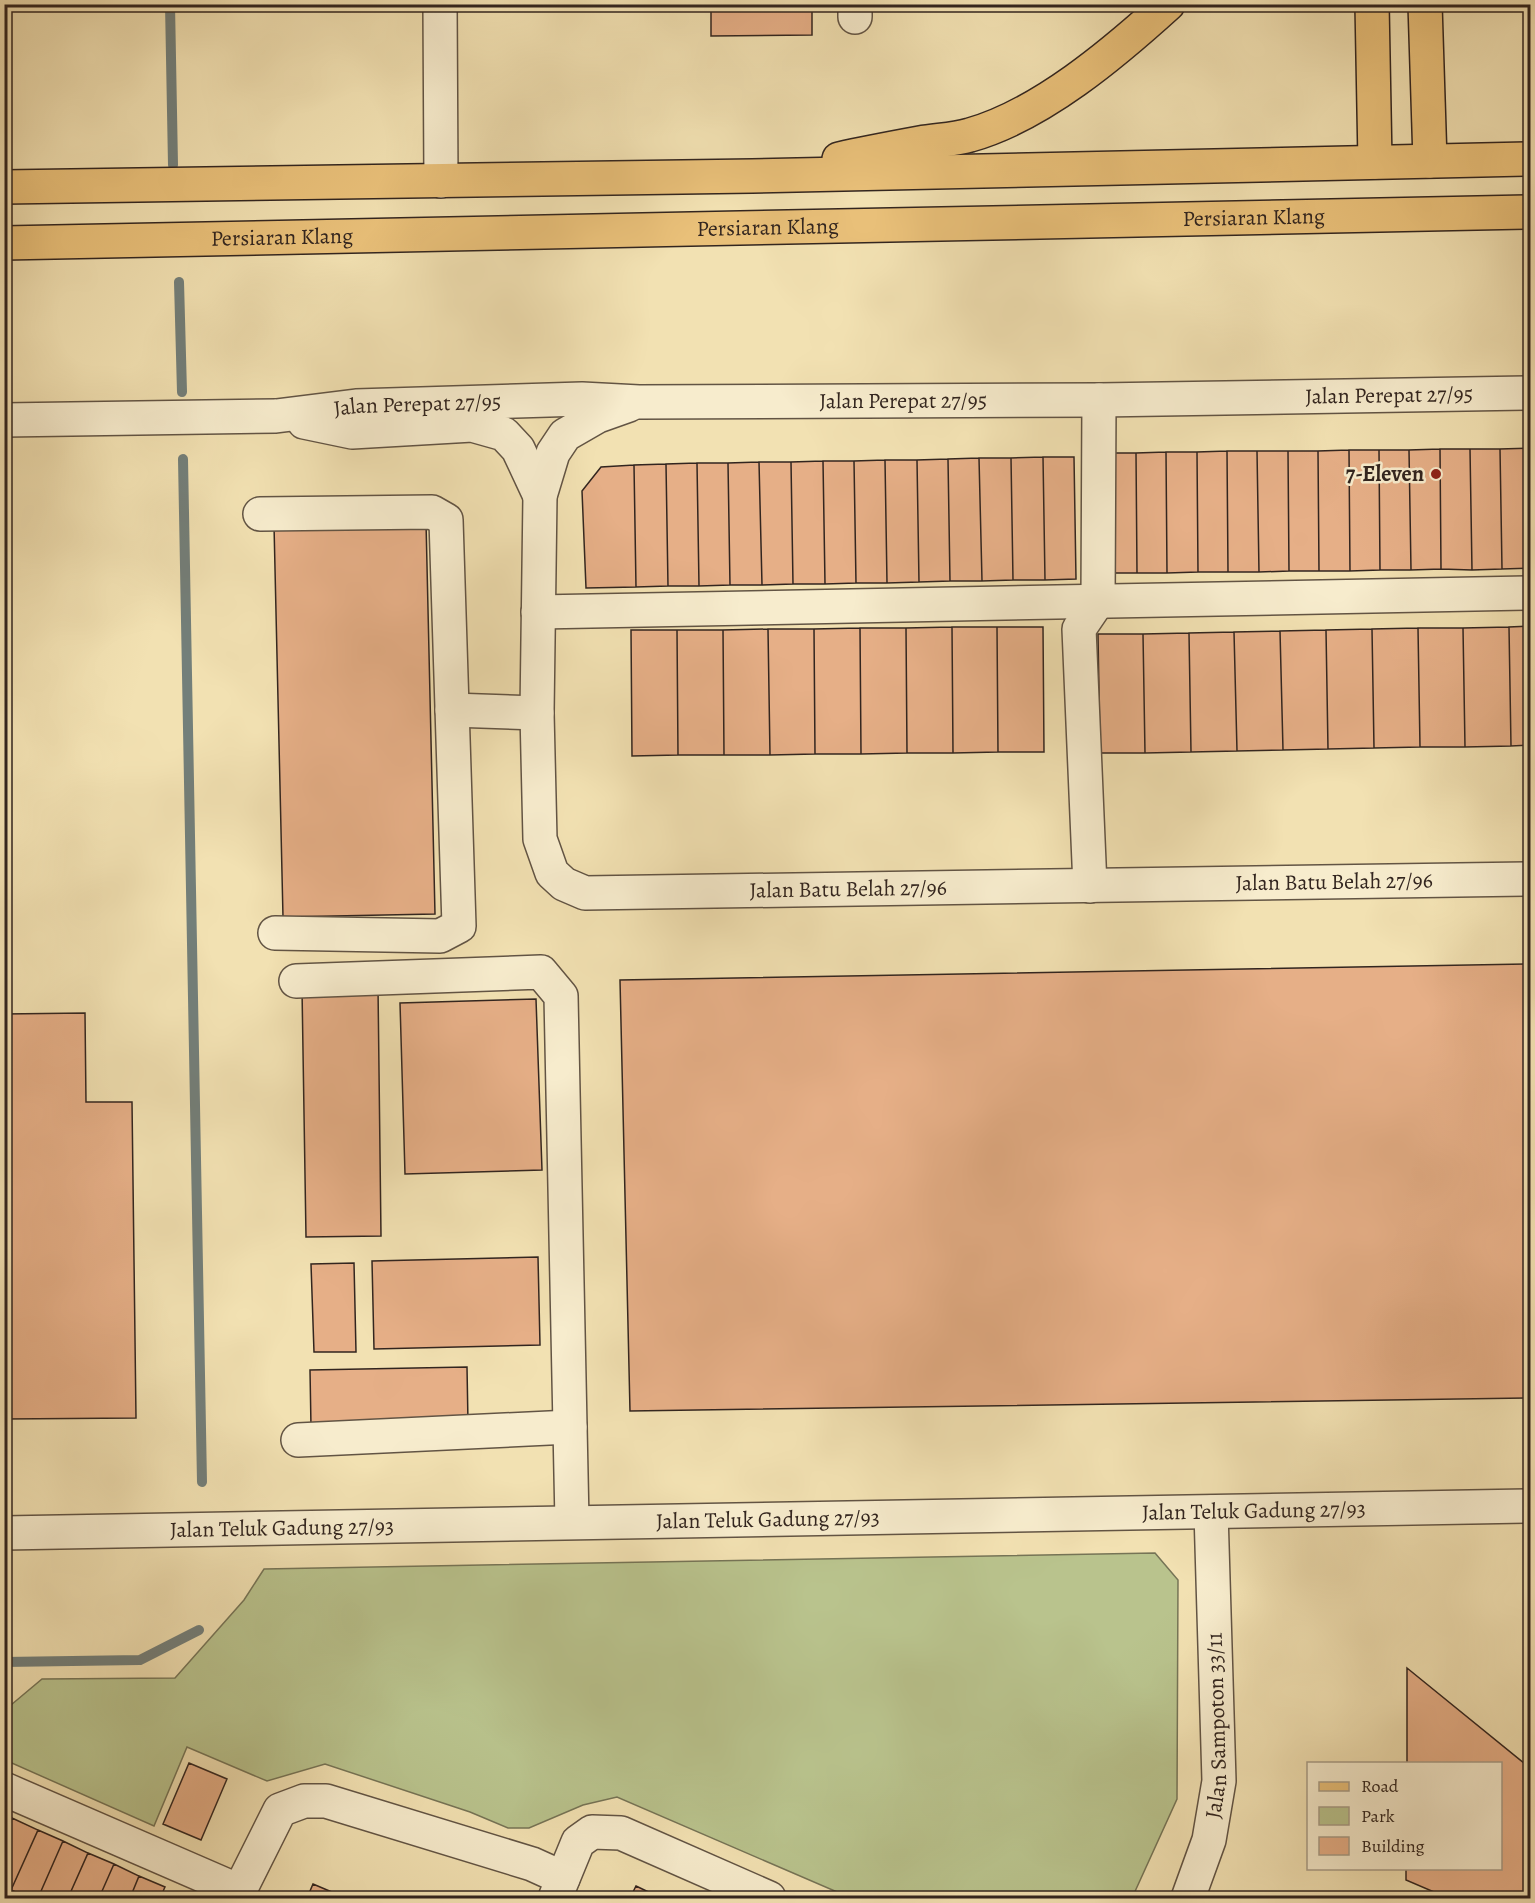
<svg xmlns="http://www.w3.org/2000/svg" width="1535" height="1903" viewBox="0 0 1535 1903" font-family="Alegreya,serif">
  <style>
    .green { fill: #b9c38d; stroke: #767456; stroke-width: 1.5 }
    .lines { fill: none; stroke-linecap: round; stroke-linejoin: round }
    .stream { stroke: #737f7a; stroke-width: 10 }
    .building { fill: #e6af87; stroke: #32251f; stroke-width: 1.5 }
    .minor-casing { stroke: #625444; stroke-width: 36 }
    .major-casing { stroke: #32251f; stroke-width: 36 }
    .minor { stroke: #f7eccd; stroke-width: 33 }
    .major { stroke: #e9c079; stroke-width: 33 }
    .poi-dot { fill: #8f2418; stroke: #f7eccd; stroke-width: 2 }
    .labels { text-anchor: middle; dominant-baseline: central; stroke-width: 5; stroke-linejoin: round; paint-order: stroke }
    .street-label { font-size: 22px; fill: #32251f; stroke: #f7eccd }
    .poi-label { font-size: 22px; font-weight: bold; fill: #32251f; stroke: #f7eccd; text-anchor: end }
  </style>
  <rect width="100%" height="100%" fill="#f2e1b2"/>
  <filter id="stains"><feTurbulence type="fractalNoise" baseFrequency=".00333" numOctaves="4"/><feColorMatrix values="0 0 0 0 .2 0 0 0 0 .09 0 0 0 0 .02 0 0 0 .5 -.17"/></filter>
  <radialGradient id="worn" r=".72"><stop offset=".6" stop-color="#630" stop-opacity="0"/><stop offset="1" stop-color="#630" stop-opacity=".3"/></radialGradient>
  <!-- green -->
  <path class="green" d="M1155,1553L1178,1580L1177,1799L1132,1898H851L617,1797L583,1805L529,1828H508L470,1812L325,1764L267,1781L187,1747L154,1826L5,1760V1710L42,1679L175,1678L244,1600L264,1569Z"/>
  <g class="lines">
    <!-- stream -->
    <path class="stream" d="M170,4L173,165
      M179,282L182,392
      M183,459L202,1482
      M4,1662L140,1660L199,1630"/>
  </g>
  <!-- building -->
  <path class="building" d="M711,4H812V35L711,36Z
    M1530,448V568L1502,569L1500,449Z
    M1440,449H1470L1472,570L1441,569Z
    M1440,449L1441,569L1411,570L1409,450Z
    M1470,449H1500L1502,569L1472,570Z
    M1349,450H1379L1380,570L1350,571Z
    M1349,450L1350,571H1319L1318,451Z
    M1379,450H1409L1411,570H1380Z
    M1227,451H1257L1259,572H1228Z
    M1227,451L1228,572H1198L1197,452Z
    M1257,451H1288L1289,571L1259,572Z
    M1288,451H1318L1319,571H1289Z
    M1166,452H1197L1198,572L1167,573Z
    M1166,452L1167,573H1137L1136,453Z
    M1106,453H1136L1137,573H1107Z
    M1043,457L1045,580H1013L1011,458Z
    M1043,457H1074L1076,579L1045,580Z
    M979,458L982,581H950L948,459Z
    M979,458H1011L1013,580L982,581Z
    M948,459L950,581L919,582L917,460Z
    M885,460L887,583H856L854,461Z
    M885,460H917L919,582L887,583Z
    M823,461L825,584H793L791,462Z
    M823,461H854L856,583L825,584Z
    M759,462L762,585H730L728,463Z
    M759,462H791L793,584L762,585Z
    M697,463L699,586H668L666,464Z
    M697,463H728L730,585L699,586Z
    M666,464L668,586L636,587L634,465Z
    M634,465L636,587L586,588L582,491L601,467Z
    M426,522L435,914L283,917L274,525Z
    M1530,626V745L1511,746L1509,627Z
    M952,627H997L998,752L953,753Z
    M952,627L953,753H907L906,628Z
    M997,627H1043L1044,752H998Z
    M1509,627L1511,746L1465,747L1463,628Z
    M860,628H906L907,753L861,754Z
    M860,628L861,754H815L814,629Z
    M1418,628L1420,747L1374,748L1372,629Z
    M1418,628H1463L1465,747H1420Z
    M768,629H814L815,754L770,755Z
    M768,629L770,755H724L723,630Z
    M1372,629L1374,748L1328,749L1326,630Z
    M631,630H677L678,755L632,756Z
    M677,630H723L724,755H678Z
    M1326,630L1328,749L1283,750L1280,631Z
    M1280,631L1283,750L1237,751L1234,632Z
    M1234,632L1237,751L1191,752L1189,633Z
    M1189,633L1191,752L1145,753L1143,634Z
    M1098,634H1143L1145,753H1100Z
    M1530,964V1398L630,1411L620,980Z
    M378,987L381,1236L306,1237L302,989Z
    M536,999L542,1170L405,1174L400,1003Z
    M85,1013L86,1102H132L136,1418L4,1419V1014Z
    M538,1257L540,1345L374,1349L372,1261Z
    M354,1263L356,1352H314L311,1264Z
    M467,1367L468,1423L311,1427L310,1370Z
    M1407,1668L1530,1768V1898H1448L1406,1880V1868H1500V1764H1407Z
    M189,1763L227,1779L201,1840L163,1824Z
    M4,1815L12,1818L4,1835Z
    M12,1818L38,1830L11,1890L4,1887V1835Z
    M38,1830L63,1841L38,1898H30L11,1890Z
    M63,1841L88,1853L68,1898H38Z
    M88,1853L114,1864L99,1898H68Z
    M114,1864L139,1876L130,1898H99Z
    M139,1876L165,1887L160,1898H130Z
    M313,1884L346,1898H307Z
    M636,1886L661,1898H630Z"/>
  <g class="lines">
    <!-- minor casing -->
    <g class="minor-casing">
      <g id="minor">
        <path d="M440,4L441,181"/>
        <path d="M855,4V17"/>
        <path id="s1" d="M629,405L598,416L565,435L553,453L540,496L537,713L540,839L552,873L564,884L585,893L1530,879"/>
        <path id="s2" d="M4,420L276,416L356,406L582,399L639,402L1099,400L1530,393"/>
        <path d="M304,422L352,432L472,425L504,434L518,449L540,496"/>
        <path d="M260,514L432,512L446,520L459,926L440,936L275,933"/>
        <path d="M538,612L1530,593"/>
        <path d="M452,710L537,713"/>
        <path d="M1090,886L1079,629L1098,601L1099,400"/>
        <path d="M296,981L541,972L561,996L572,1522"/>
        <path d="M298,1440L570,1427"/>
        <path id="s3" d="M4,1533L1530,1506"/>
        <path d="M4,1789L239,1891"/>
        <path d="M236,1898L280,1810L304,1801H326L532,1864L563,1878"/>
        <path d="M555,1898L578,1842L592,1832L621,1833L769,1898"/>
        <path id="s4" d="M1188,1898L1209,1840L1219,1781L1211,1512"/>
      </g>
    </g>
    <!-- major casing -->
    <g class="major-casing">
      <g id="major">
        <path d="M1372,4L1375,162"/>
        <path d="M1425,4L1430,161"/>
        <path d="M839,159C866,153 893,148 920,143C937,140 954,140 970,135C1041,115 1114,53 1168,4"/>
        <path d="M4,187L752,176L1530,159"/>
        <path id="s5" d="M4,243L1530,212"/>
      </g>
    </g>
    <!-- minor -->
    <use href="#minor" class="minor"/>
    <!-- major -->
    <use href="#major" class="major"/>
  </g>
  <!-- markers -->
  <circle class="poi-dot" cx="1436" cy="474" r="6"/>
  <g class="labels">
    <!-- street labels -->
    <g class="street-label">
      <text stroke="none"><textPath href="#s5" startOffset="1250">Persiaran Klang</textPath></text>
      <text stroke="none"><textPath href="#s5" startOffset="764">Persiaran Klang</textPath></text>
      <text stroke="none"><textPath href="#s5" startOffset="278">Persiaran Klang</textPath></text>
      <text stroke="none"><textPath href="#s2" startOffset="1386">Jalan Perepat 27/95</textPath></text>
      <text stroke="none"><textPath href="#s2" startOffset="900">Jalan Perepat 27/95</textPath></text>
      <text stroke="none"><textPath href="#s2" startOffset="414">Jalan Perepat 27/95</textPath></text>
      <text stroke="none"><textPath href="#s1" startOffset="1305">Jalan Batu Belah 27/96</textPath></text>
      <text stroke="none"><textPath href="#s1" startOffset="819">Jalan Batu Belah 27/96</textPath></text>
      <text stroke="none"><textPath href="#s3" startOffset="1250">Jalan Teluk Gadung 27/93</textPath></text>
      <text stroke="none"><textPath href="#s3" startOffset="764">Jalan Teluk Gadung 27/93</textPath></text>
      <text stroke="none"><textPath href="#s3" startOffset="278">Jalan Teluk Gadung 27/93</textPath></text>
      <text stroke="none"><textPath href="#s4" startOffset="177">Jalan Sampoton 33/11</textPath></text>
    </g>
    <!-- poi labels -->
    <g class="poi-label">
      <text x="1424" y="474">7-Eleven</text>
    </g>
  </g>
  <!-- margin -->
  <rect width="1535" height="1903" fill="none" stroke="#f2e1b2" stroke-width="24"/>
  <rect x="6" y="6" width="1523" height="1891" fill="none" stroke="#32251f" stroke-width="3"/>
  <rect x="12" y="12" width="1511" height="1879" fill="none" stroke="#32251f" stroke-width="1.5"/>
  <!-- legend -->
  <rect x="1307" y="1762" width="195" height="108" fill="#f7eccd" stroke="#a89c87" stroke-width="1.5"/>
  <rect x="1319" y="1782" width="30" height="9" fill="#e9c079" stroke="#a89c87" stroke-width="1.5"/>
  <text x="1361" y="1792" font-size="18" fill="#32251f">Road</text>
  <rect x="1319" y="1807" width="30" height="18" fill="#b9c38d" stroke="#a89c87" stroke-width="1.5"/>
  <text x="1361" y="1822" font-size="18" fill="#32251f">Park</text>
  <rect x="1319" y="1837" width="30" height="18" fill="#e6af87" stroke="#a89c87" stroke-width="1.5"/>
  <text x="1361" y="1852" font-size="18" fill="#32251f">Building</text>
  <rect width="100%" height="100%" filter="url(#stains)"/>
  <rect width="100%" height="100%" fill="url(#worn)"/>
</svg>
